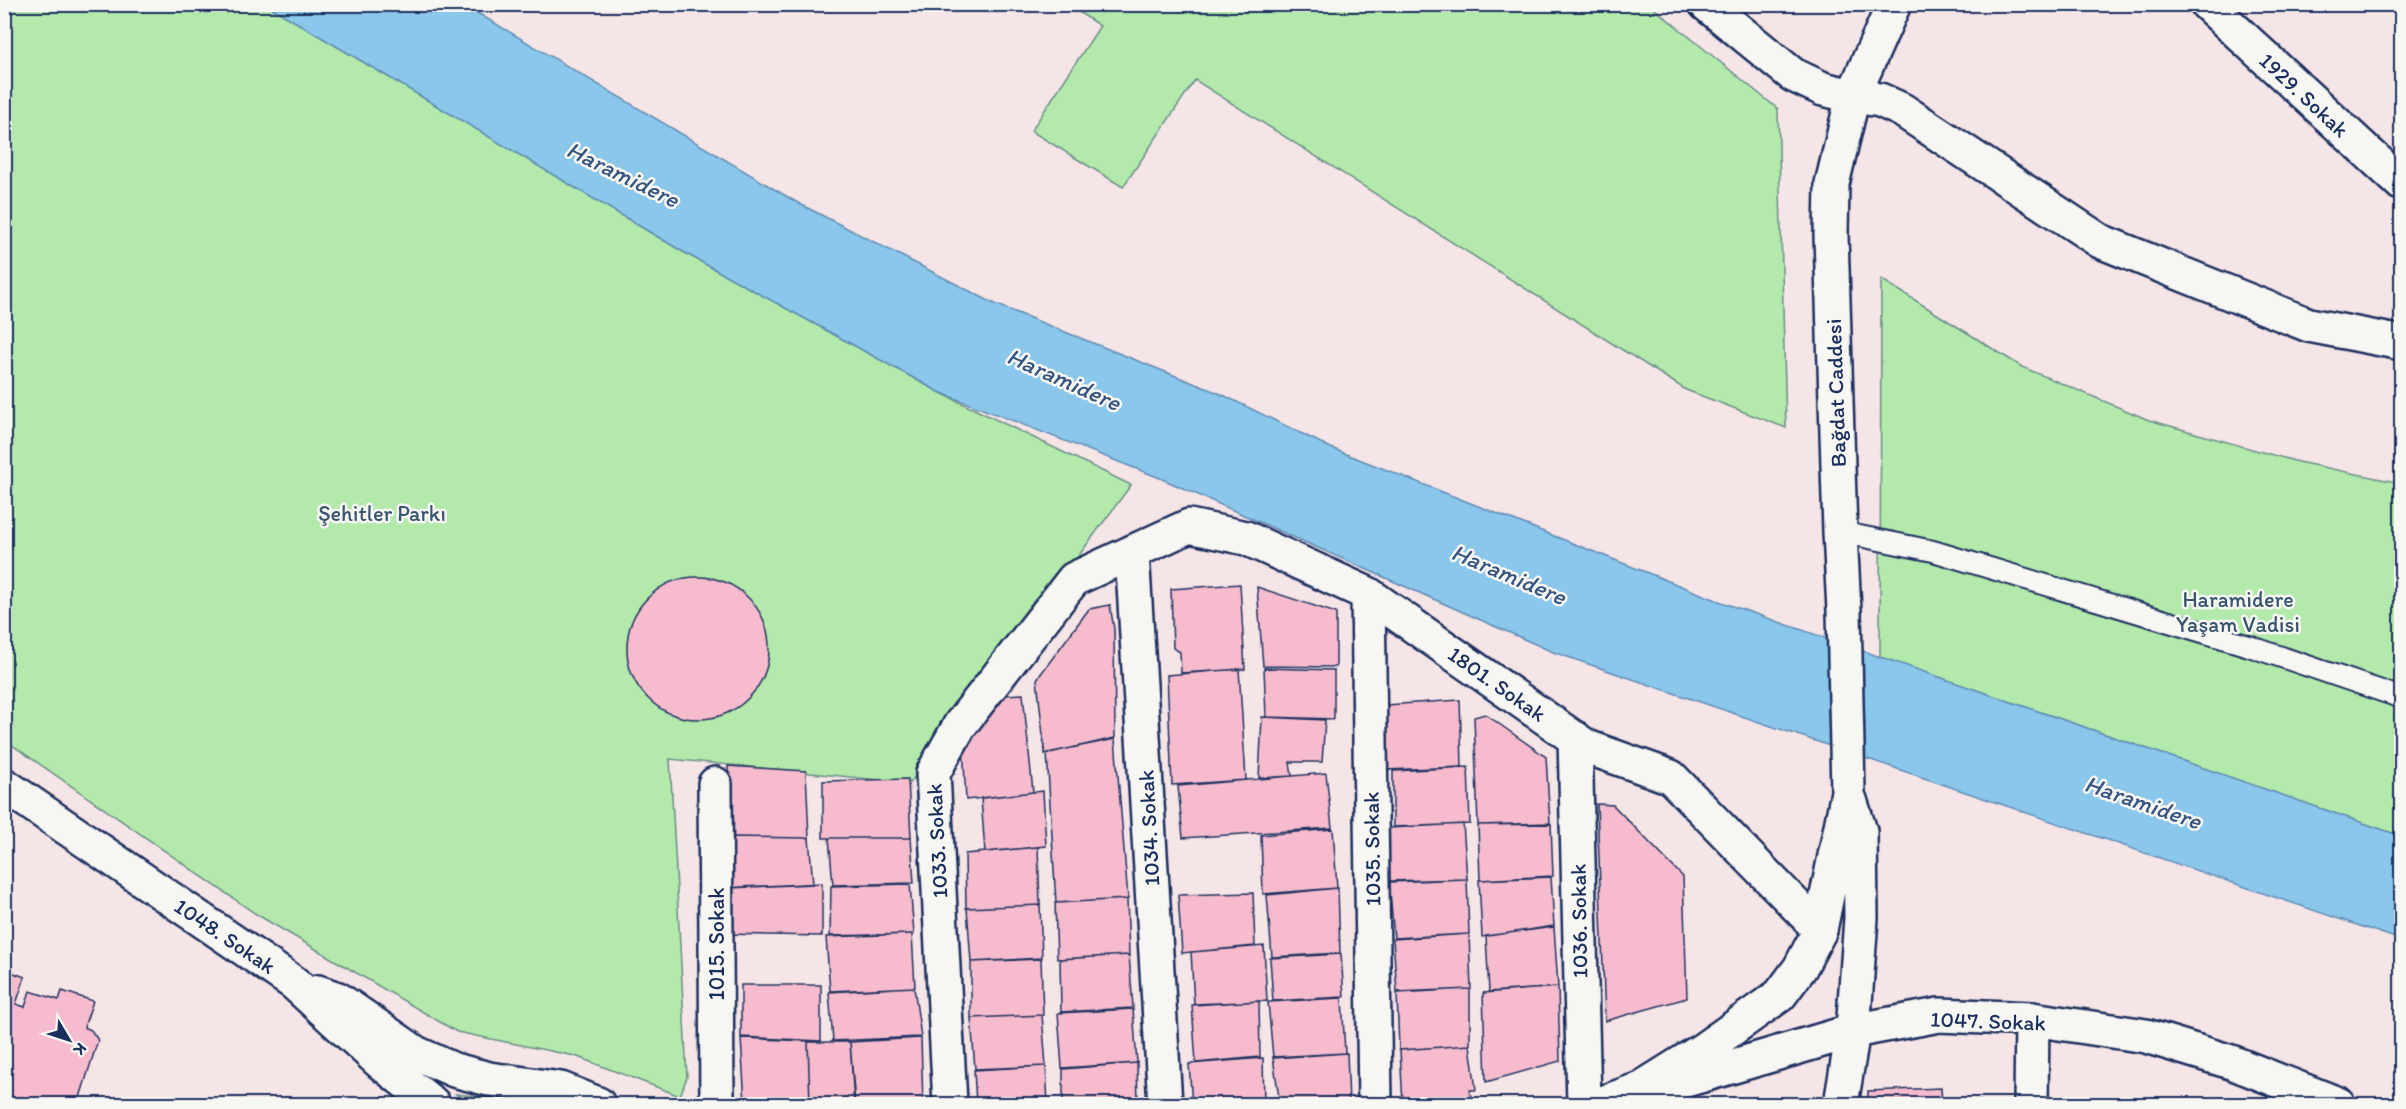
<svg xmlns="http://www.w3.org/2000/svg" width="2406" height="1109" viewBox="0 0 2406 1109" font-family="Itim,sans-serif">
  <style>
    .green { fill: #b3eaac; stroke: #678c85; stroke-width: 1.5 }
    .water { fill: #8ac7ea; stroke: #5e8ab2; stroke-width: 1.5 }
    .building { fill: #f6bcce; stroke: #1b2f5e; stroke-width: 1.5 }
    .lines { fill: none; stroke-linecap: round; stroke-linejoin: round }
    .service-casing { stroke: #1b2f5e; stroke-width: 24 }
    .minor-casing { stroke: #1b2f5e; stroke-width: 38 }
    .tertiary-casing { stroke: #1b2f5e; stroke-width: 38 }
    .secondary-casing { stroke: #1b2f5e; stroke-width: 38 }
    .service { stroke: #f6f6f2; stroke-width: 20 }
    .minor { stroke: #f6f6f2; stroke-width: 33 }
    .tertiary { stroke: #f6f6f2; stroke-width: 33 }
    .secondary { stroke: #f6f6f2; stroke-width: 33 }
    .labels { text-anchor: middle; dominant-baseline: central; stroke-width: 5; stroke-linejoin: round; paint-order: stroke }
    .street-label { font-size: 22px; fill: #1b2f5e; stroke: #f6f6f2 }
    .park-label { font-size: 22px; fill: #39546e; stroke: #f6f6f2 }
    .water-label { font-size: 24px; font-style: italic; fill: #375581; stroke: #f6f6f2 }
  </style>
  <rect width="100%" height="100%" fill="#f6e5e7"/>
  <filter id="ink" filterUnits="userSpaceOnUse"><feTurbulence type="fractalNoise" baseFrequency=".0167" numOctaves="2"/><feDisplacementMap in="SourceGraphic" scale="12" xChannelSelector="R" yChannelSelector="G"/><feConvolveMatrix kernelMatrix="1 2 1 2 8 2 1 2 1" color-interpolation-filters="sRGB"/></filter>
  <g filter="url(#ink)">
    <!-- green -->
    <path class="green" d="M5,5H267L685,253L939,392L1131,485L910,783L670,759L687,1077L680,1096L575,1056L457,1032L256,914L5,740Z
      M1068,5H1650L1778,109L1786,428L1686,390L1195,80L1123,187L1031,131L1100,26Z
      M1881,279L2022,367L2149,420L2298,462L2401,483V836L1880,657Z
      M456,1094L557,1104H558H470Z"/>
    <!-- water -->
    <path class="water" d="M267,5H464L798,203L995,304L1221,394L1331,448L1724,603L2401,836V940L1553,652L1160,478L939,392L685,253Z"/>
    <!-- building -->
    <path class="building" d="M627 648a71 71 0 1 1 142 0a71 71 0 1 1-142 0Z
      M1240,584L1245,669L1181,673L1180,652L1173,648L1171,589Z
      M1257,587L1336,613V667L1263,666Z
      M1110,605L1114,629L1115,738L1045,754L1037,679L1089,609Z
      M1264,668L1334,670V719L1266,717Z
      M1239,669L1246,780L1172,785L1167,675Z
      M1023,694L1033,792L966,800L962,727L1003,695Z
      M1460,700L1462,767L1385,770L1386,705Z
      M1485,714L1546,757L1550,823L1478,825L1474,717Z
      M1262,717L1325,720L1322,762H1290L1292,776L1259,778Z
      M1115,739L1128,899L1056,903L1047,753Z
      M728,766L806,771L809,838L729,837Z
      M1468,767L1470,824L1393,827V771Z
      M1326,773L1332,828L1183,838L1178,786Z
      M908,779L911,838H823V781Z
      M1043,791L1046,846L985,852L981,798Z
      M1597,804L1613,805L1683,877L1687,998L1605,1021Z
      M1463,824L1467,879L1389,881L1388,828Z
      M1551,824L1553,876L1480,880L1478,825Z
      M1333,829L1337,888L1263,894L1261,835Z
      M727,837L809,838L813,884L729,888Z
      M829,838H911L914,883L833,885Z
      M1038,847L1040,905L966,908L965,854Z
      M1551,877L1554,926L1482,937L1479,880Z
      M1467,879L1469,934L1394,938L1389,882Z
      M822,883V936L723,934V888Z
      M910,884L914,934L830,936L831,886Z
      M1338,888L1340,953L1272,957L1267,895Z
      M1253,893L1255,946L1182,953L1178,895Z
      M1127,899L1129,955L1057,959L1055,903Z
      M1040,905L1042,958L971,962L967,908Z
      M1554,927L1558,987L1489,992L1486,936Z
      M912,934L915,987L830,991L826,937Z
      M1469,934L1471,989L1397,992L1393,939Z
      M1264,946L1267,1001L1194,1004L1191,952Z
      M1341,954L1344,997L1273,1001L1270,958Z
      M1129,955L1133,1008L1061,1012L1060,959Z
      M1041,959L1043,1015L971,1018V962Z
      M4,962L11,964L8,971L25,977L16,1004L25,1007L30,991L59,1000L62,991L93,1001L84,1027L91,1030L98,1040L78,1104H4Z
      M741,985H821V1041L741,1037Z
      M914,987L921,1037L833,1041L829,992Z
      M1558,987L1560,1061L1486,1082L1483,993Z
      M1470,989V1045L1399,1050L1397,993Z
      M1342,998L1345,1053L1273,1057L1268,1002Z
      M1259,1001L1260,1057L1196,1063L1192,1005Z
      M1133,1009L1137,1063L1062,1068L1058,1013Z
      M1042,1015L1046,1066L975,1069L971,1018Z
      M741,1038L808,1041L810,1104H745Z
      M921,1038L923,1104H855L850,1042Z
      M808,1042H850L854,1104H810Z
      M1470,1045L1476,1090H1470L1471,1099L1439,1104H1403L1400,1050Z
      M1347,1053L1349,1104H1280L1273,1058Z
      M1263,1058L1264,1104H1192L1189,1064Z
      M1137,1063L1138,1104H1063V1069Z
      M1046,1066L1048,1104H976L974,1070Z
      M1941,1088L1942,1104H1868V1091Z
      M1981,1101V1104H1948V1102Z"/>
    <g class="lines">
      <!-- service casing -->
      <g class="service-casing">
        <path id="service" d="M1840,532L1933,551L2249,646L2402,698"/>
      </g>
      <!-- minor casing -->
      <g class="minor-casing">
        <path id="minor" d="M2207,4L2402,184
          M1853,96L1880,100L1902,110L2100,241L2309,325L2402,343
          M1132,552L1165,1104
          M1368,594L1375,1104
          M1575,738L1584,1104
          M715,784L717,1104
          M950,1104L933,773L960,725L1074,579L1189,526L1246,538L1368,594L1587,747L1671,777L1820,930
          M2031,1104L2032,1019"/>
      </g>
      <!-- tertiary casing -->
      <g class="tertiary-casing">
        <path id="tertiary" d="M1706,4L1793,75L1823,89L1853,96"/>
      </g>
      <!-- secondary casing -->
      <g class="secondary-casing">
        <path id="secondary" d="M4,785L294,983L380,1062L433,1104
          M318,992L338,999L416,1053L454,1070L489,1079L561,1089L598,1104
          M1640,1089L1704,1049L1780,995L1800,968L1820,930L1848,792L1844,611L1840,532L1831,235L1832,184L1853,96L1894,4
          M1600,1104L1640,1089L1676,1083L1853,1031L1939,1015L2032,1019L2146,1036L2231,1062L2338,1104
          M1841,1104L1853,1031L1861,918L1860,831L1850,800"/>
      </g>
      <!-- service -->
      <use href="#service" class="service"/>
      <!-- minor -->
      <use href="#minor" class="minor"/>
      <!-- tertiary -->
      <use href="#tertiary" class="tertiary"/>
      <!-- secondary -->
      <use href="#secondary" class="secondary"/>
    </g>
  </g>
  <g class="labels">
    <!-- street labels -->
    <g class="street-label">
      <text transform="translate(2304 95) rotate(43)">1929. Sokak</text>
      <text transform="translate(1836 393) rotate(-92)">Bağdat Caddesi</text>
      <text transform="translate(1497 684) rotate(35)">1801. Sokak</text>
      <text transform="translate(1149 828) rotate(-93)">1034. Sokak</text>
      <text transform="translate(937 841) rotate(-93)">1033. Sokak</text>
      <text transform="translate(1372 849) rotate(-91)">1035. Sokak</text>
      <text transform="translate(1579 921) rotate(-91)">1036. Sokak</text>
      <text transform="translate(225 936) rotate(34)">1048. Sokak</text>
      <text transform="translate(716 944) rotate(-90)">1015. Sokak</text>
      <text transform="translate(1988 1021) rotate(2)">1047. Sokak</text>
    </g>
    <!-- park labels -->
    <g class="park-label">
      <text x="382" y="513">Şehitler Parkı</text>
      <text x="2238" y="599">Haramidere<tspan x="2238" dy="25">Yaşam Vadisi</tspan></text>
    </g>
    <!-- water labels -->
    <g class="water-label">
      <text transform="translate(623 174) rotate(26)">Haramidere</text>
      <text transform="translate(1064 379) rotate(24)">Haramidere</text>
      <text transform="translate(1509 574) rotate(23)">Haramidere</text>
      <text transform="translate(2143 802) rotate(19)">Haramidere</text>
    </g>
  </g>
  <!-- margin -->
  <rect width="2406" height="1109" fill="none" stroke="#f6f6f2" stroke-width="24"/>
  <rect x="12" y="12" width="2382" height="1085" fill="none" stroke="#1b2f5e" stroke-width="2" filter="url(#ink)"/>
  <!-- north arrow -->
  <g transform="translate(69 1040) rotate(129)" stroke="#f6f6f2" stroke-width="4.5" paint-order="stroke">
  <path d="M0-4.5L10 22L0 15L-10 22Z" fill="#1b2f5e"/>
  <text y="-9" font-size="16" font-weight="bold" text-anchor="middle" fill="#1b2f5e">K</text>
  </g>
</svg>
